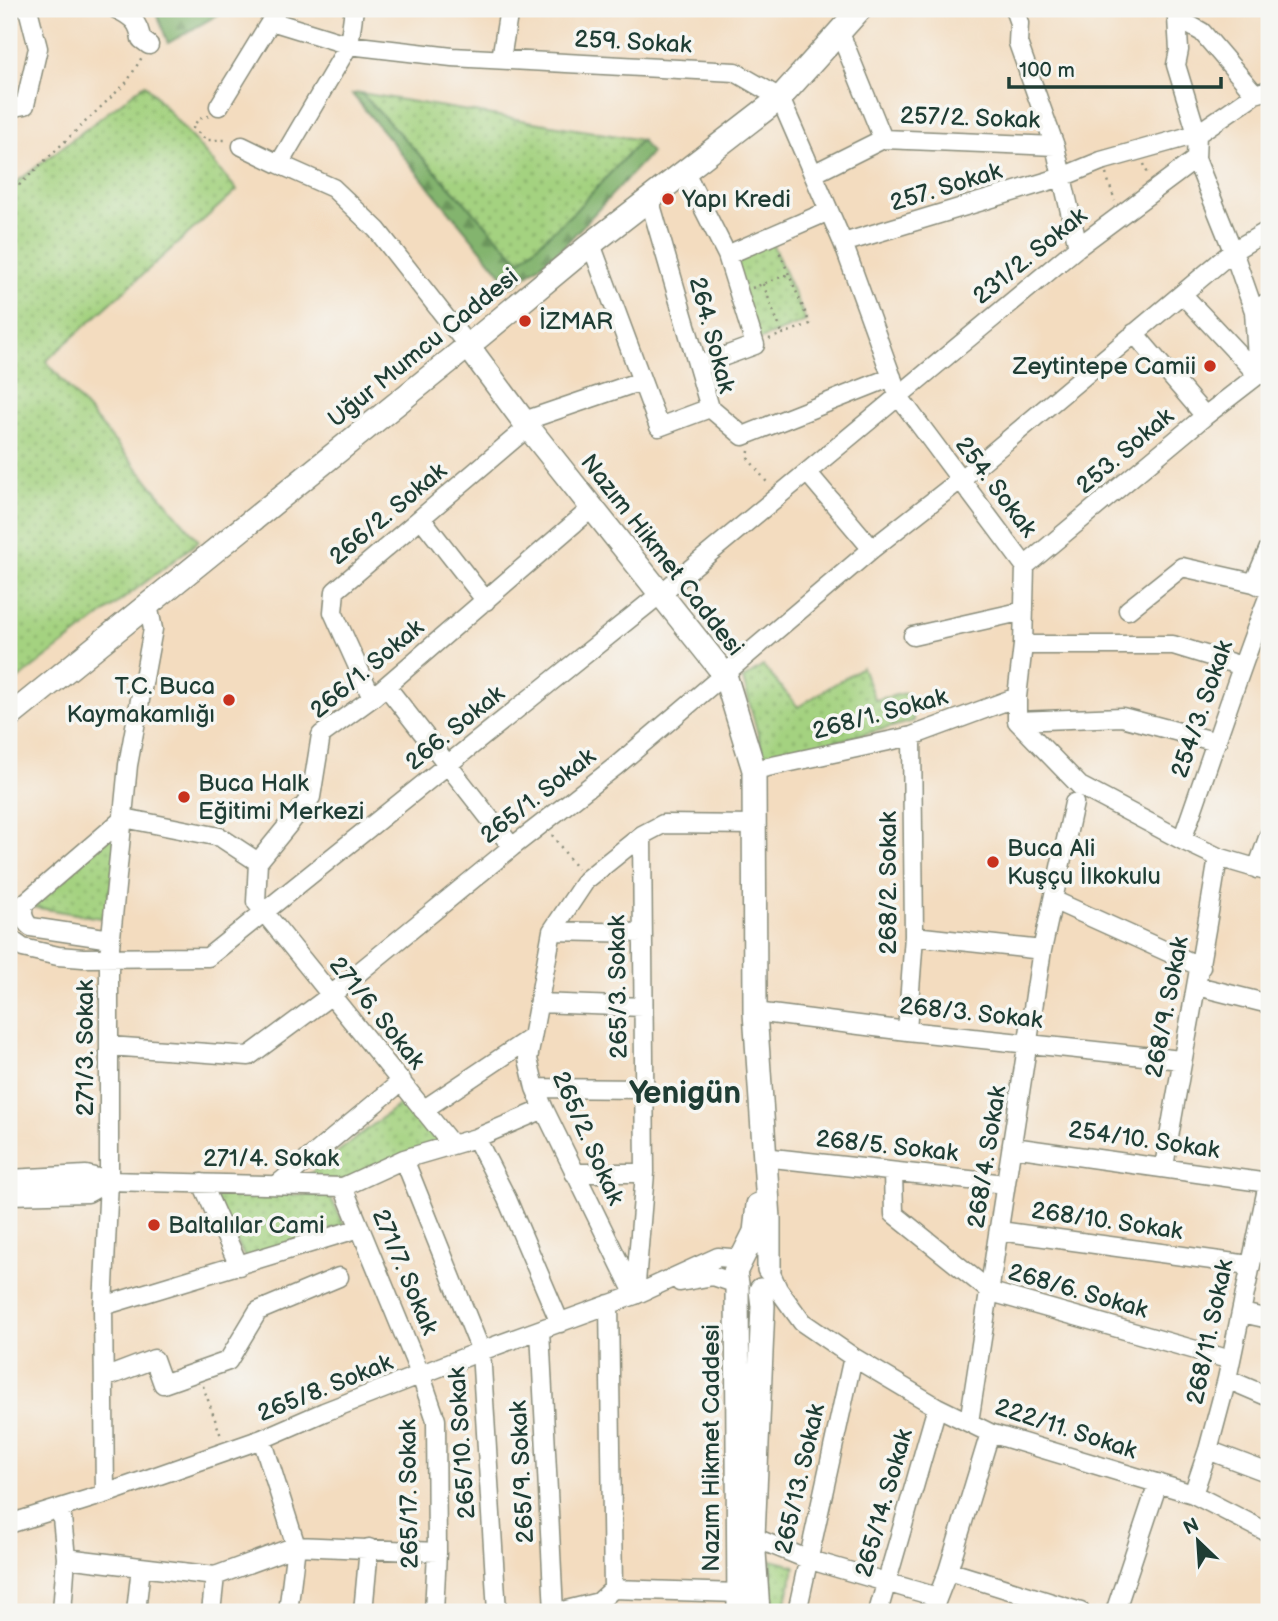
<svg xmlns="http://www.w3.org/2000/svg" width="1278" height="1621" viewBox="0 0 1278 1621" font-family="'Balsamiq Sans',sans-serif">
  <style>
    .grass { fill: url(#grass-dots); stroke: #62885a; stroke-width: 2 }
    .forest { fill: url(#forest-firs); stroke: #517851; stroke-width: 2 }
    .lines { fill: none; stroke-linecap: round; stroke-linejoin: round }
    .minor-casing { stroke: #898c7a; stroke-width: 21 }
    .major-casing { stroke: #898c7a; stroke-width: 26 }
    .path { stroke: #898c7a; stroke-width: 2.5; stroke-dasharray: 2 5; stroke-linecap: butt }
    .minor { stroke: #fff; stroke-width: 18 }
    .major { stroke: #fff; stroke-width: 23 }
    .poi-dot { fill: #c8321e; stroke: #f6f6f2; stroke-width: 2.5 }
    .labels { text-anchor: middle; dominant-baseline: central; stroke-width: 7; stroke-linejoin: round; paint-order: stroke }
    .street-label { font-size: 24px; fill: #1f3d34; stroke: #f6f6f2 }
    .poi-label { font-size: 24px; fill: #1f3d34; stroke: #f6f6f2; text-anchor: start }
    .district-label { font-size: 32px; font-weight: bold; fill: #1f3d34; stroke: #f6f6f2 }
  </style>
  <defs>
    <pattern id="grass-dots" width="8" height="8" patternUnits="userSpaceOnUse" patternTransform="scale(1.75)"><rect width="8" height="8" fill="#a4d280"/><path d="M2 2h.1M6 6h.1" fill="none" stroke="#85ac6a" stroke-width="1.8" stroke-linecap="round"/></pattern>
    <pattern id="forest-firs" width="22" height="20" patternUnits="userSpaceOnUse" patternTransform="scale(1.75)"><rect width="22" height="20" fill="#83b46e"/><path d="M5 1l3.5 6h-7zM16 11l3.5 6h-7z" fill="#6b945b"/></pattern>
  </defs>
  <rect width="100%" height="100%" fill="#f6f6f2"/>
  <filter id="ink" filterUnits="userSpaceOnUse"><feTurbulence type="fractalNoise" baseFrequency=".0143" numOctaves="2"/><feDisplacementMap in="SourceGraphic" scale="14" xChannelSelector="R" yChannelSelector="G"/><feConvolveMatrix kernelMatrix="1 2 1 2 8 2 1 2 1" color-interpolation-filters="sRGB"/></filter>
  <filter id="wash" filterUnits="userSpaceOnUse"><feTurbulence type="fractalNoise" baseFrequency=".00686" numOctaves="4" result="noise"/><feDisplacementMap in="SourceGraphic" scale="28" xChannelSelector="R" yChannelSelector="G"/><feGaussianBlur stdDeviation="1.57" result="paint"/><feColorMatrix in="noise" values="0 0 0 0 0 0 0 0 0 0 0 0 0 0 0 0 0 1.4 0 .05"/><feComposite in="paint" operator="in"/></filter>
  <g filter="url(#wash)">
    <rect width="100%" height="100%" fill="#f3dcbf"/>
    <!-- grass -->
    <path class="grass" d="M145,84L237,190L46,361L199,541L9,686V188Z
      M361,93L641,140L576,210L520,261Z
      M771,241L806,321L756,341L732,258Z
      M763,666L798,707L862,667L875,700L906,693L914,721L765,760L743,679Z
      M119,828L107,919L27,906Z
      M405,1100L443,1141L342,1181L303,1179Z
      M212,1192L330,1196L344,1225L246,1260Z
      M771,1560L795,1566L783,1612H773Z"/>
    <!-- forest -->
    <path class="forest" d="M155,9H228L168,43Z
      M361,93L520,261L576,210L641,140L651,153L563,247L512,287L352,94Z"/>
  </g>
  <g filter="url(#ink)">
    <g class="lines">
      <!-- minor casing -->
      <g class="minor-casing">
        <path id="minor" d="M116,9C131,16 139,22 141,39L149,45
          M1014,9L1019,23L1018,43L1055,146L1078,247
          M1174,9L1177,18L1179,50L1176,65L1197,134L1196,159L1233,251L1254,311L1258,375
          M1177,18L1202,32L1255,94
          M271,21L349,45L452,57L735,72L780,98L843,243L899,397L1025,566L1023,645L1017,697V721L1080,786L1182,840L1218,857L1269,872
          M840,33L883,139
          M501,59L509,9
          M219,106L271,21L276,9
          M9,108L25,105L38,48L28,9
          M242,146L279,164L349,45L354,9
          M279,164L333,188L377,230L468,346
          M684,170L727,255L755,345L698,366
          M813,174L883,139L1055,146
          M649,198L710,408
          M843,243L1062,177L1101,161L1197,134L1255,94L1269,90
          M591,244L659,427L710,408
          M727,255L829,211
          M1182,294L1258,375H1263
          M1254,311L1269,301
          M1134,333L1205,416
          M710,408L743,436L892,377
          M524,421L641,381
          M807,472L872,549
          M421,518L486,601
          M1025,566L1205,416L1258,375
          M1254,583L1269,548
          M1128,610L1182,567L1254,583L1269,590
          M913,636L1024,611
          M1023,645H1173L1242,666
          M386,686L512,847
          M372,698L333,612L335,591L528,427
          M1017,721L1122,717L1217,742
          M754,770L912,736L1017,697
          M124,818L220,837L258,862
          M1182,840C1211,759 1237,676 1269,595
          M1257,869L1269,835
          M1053,900L1201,967
          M552,931L642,933
          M914,936L1042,950
          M9,938L23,948L58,956L83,958L208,957L659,595L1078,247L1196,159
          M111,939L31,927C23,921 21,912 25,903L124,818
          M1197,986L1269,1004
          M539,1003L643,1007
          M755,1012L907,1031L1181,1060
          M907,1031L914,936L912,736
          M109,1046L249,1056L330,996L512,847L616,766L872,549L960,480L1233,251L1269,230
          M535,1088L644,1089
          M423,1110L532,1037
          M476,1138L507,1199L560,1323
          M452,1145L256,902L258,862L311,797L321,735L372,698L592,508
          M1013,1147L1268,1183
          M764,1157L1005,1184
          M404,1159L481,1351L497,1612
          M1164,1167C1181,1063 1202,961 1218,857
          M893,1172L894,1214L991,1292L1231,1360
          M574,1173H645
          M9,1179L86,1175L109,1181L343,1187L404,1159L476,1138L544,1109
          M202,1183L239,1266
          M278,1184L402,1081
          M343,1187L421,1376L436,1420L437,1552L434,1612
          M9,1195L88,1193L109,1181
          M1000,1231L1249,1265
          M769,1269L778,1289L802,1322L853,1357L937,1407L990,1433L1193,1494L1269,1533
          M680,1282L713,1276L737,1284
          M635,1295L645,1173L642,835L663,824L755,825
          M635,1295L544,1109L535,1088L528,1059L552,931L586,880L642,835
          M103,1306L360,1228
          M1242,1313L1269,1319
          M540,1330L554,1612
          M104,1378L154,1359L163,1384L228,1361L258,1311L339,1277
          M1227,1379L1269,1397
          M969,1422L1042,950L1074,803
          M262,1439L296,1546L288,1612
          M1208,1450L1269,1473
          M105,1494L103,1306L109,1181V957L128,765L153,629L148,605
          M1193,1494L1208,1450L1227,1379L1269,1179
          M61,1508L66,1558L62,1612
          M9,1524L105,1494L262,1439L324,1412L481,1351L635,1295L718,1257L743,1259
          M753,1537L807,1559L937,1597
          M66,1558L215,1576L296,1546L437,1552
          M948,1571L1081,1612
          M613,1589L738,1593
          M136,1612L141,1567
          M211,1612L215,1576
          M363,1612L369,1548
          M558,1612L599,1602
          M598,1612L599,1602L613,1589L609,1304
          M797,1612L853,1357
          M878,1612L937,1407
          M932,1612L948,1571L990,1433
          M1115,1612L1158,1483"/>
      </g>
      <!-- major casing -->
      <g class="major-casing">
        <path id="major" d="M468,346L528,427L725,675L754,770L755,1012L769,1219V1269
          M9,717L468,346L591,244L780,98L860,9
          M739,1612L737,1284L735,1272L755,1232L758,1205
          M758,1612L753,1537L763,1306L761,1290"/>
      </g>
      <!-- path -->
      <path class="path" d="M209,116L198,119L193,128L206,140H226
        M1144,164L1149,177
        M1106,174L1115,201
        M9,195L127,82L142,57
        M763,284L782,333
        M752,288L789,274
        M769,339L810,324L779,251
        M749,451L748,458L769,485
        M552,835L577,869
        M203,1386L221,1436"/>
      <!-- minor -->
      <use href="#minor" class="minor"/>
      <!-- major -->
      <use href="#major" class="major"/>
    </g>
  </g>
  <!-- markers -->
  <g class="poi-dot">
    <circle cx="668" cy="199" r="7"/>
    <circle cx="525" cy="321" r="7"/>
    <circle cx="1210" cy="366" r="7"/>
    <circle cx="229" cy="700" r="7"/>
    <circle cx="184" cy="797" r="7"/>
    <circle cx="993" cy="862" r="7"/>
    <circle cx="154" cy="1225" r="7"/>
  </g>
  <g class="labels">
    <!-- street labels -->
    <g class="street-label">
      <text transform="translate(633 42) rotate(3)">259. Sokak</text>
      <text transform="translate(970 118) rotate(2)">257/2. Sokak</text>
      <text transform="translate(946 187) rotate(-17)">257. Sokak</text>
      <text transform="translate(1030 256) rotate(-39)">231/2. Sokak</text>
      <text transform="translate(712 335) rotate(75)">264. Sokak</text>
      <text transform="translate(423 348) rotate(-39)">Uğur Mumcu Caddesi</text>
      <text transform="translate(1125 451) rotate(-40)">253. Sokak</text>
      <text transform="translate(996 487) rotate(53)">254. Sokak</text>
      <text transform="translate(388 514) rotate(-40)">266/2. Sokak</text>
      <text transform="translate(662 555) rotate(52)">Nazım Hikmet Caddesi</text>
      <text transform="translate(367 669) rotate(-40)">266/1. Sokak</text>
      <text transform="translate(1202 709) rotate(-71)">254/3. Sokak</text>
      <text transform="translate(880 714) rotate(-15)">268/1. Sokak</text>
      <text transform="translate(455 728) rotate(-39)">266. Sokak</text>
      <text transform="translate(538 796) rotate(-38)">265/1. Sokak</text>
      <text transform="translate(888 883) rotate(-90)">268/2. Sokak</text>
      <text transform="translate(618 987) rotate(-91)">265/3. Sokak</text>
      <text transform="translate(1167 1007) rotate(-79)">268/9. Sokak</text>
      <text transform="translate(377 1013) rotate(51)">271/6. Sokak</text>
      <text transform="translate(971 1013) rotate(6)">268/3. Sokak</text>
      <text transform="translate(85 1048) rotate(-90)">271/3. Sokak</text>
      <text transform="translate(588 1138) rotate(66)">265/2. Sokak</text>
      <text transform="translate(1144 1140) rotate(8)">254/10. Sokak</text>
      <text transform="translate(887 1146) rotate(6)">268/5. Sokak</text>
      <text transform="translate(987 1157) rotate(-81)">268/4. Sokak</text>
      <text x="271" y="1158">271/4. Sokak</text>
      <text transform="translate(1107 1221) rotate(8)">268/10. Sokak</text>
      <text transform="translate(405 1272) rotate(67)">271/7. Sokak</text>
      <text transform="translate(1078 1291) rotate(16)">268/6. Sokak</text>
      <text transform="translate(1210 1332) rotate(-78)">268/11. Sokak</text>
      <text transform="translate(325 1388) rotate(-22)">265/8. Sokak</text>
      <text transform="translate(1066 1429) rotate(18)">222/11. Sokak</text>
      <text transform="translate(462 1443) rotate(-94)">265/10. Sokak</text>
      <text transform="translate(711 1448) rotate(-90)">Nazım Hikmet Caddesi</text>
      <text transform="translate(522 1472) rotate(-93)">265/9. Sokak</text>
      <text transform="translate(800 1479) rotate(-77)">265/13. Sokak</text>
      <text transform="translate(409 1494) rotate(-91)">265/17. Sokak</text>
      <text transform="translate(884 1503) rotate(-74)">265/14. Sokak</text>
    </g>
    <!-- poi labels -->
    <g class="poi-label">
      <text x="682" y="199">Yapı Kredi</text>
      <text x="539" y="321">İZMAR</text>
      <text x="1196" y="366" text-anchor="end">Zeytintepe Camii</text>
      <text x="215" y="686" text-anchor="end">T.C. Buca<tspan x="215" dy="28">Kaymakamlığı</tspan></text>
      <text x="198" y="783">Buca Halk<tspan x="198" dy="28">Eğitimi Merkezi</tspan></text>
      <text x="1007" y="848">Buca Ali<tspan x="1007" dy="28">Kuşçu İlkokulu</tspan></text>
      <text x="168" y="1225">Baltalılar Cami</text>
    </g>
    <!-- district labels -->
    <g class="district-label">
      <text x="685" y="1093">Yenigün</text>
    </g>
  </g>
  <!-- margin -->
  <rect width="1278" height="1621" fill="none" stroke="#f6f6f2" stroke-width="35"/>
  <!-- north arrow -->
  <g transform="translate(1198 1541) rotate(335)" stroke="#f6f6f2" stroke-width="5" paint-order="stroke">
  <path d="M0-5L12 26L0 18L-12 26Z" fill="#1f3d34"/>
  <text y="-10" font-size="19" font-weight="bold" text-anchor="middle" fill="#1f3d34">N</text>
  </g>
  <!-- scale -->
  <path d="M1009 77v10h212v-10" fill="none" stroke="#1f3d34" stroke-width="3.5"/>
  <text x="1019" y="77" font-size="21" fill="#1f3d34" stroke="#f6f6f2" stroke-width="5" paint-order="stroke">100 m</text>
</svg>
